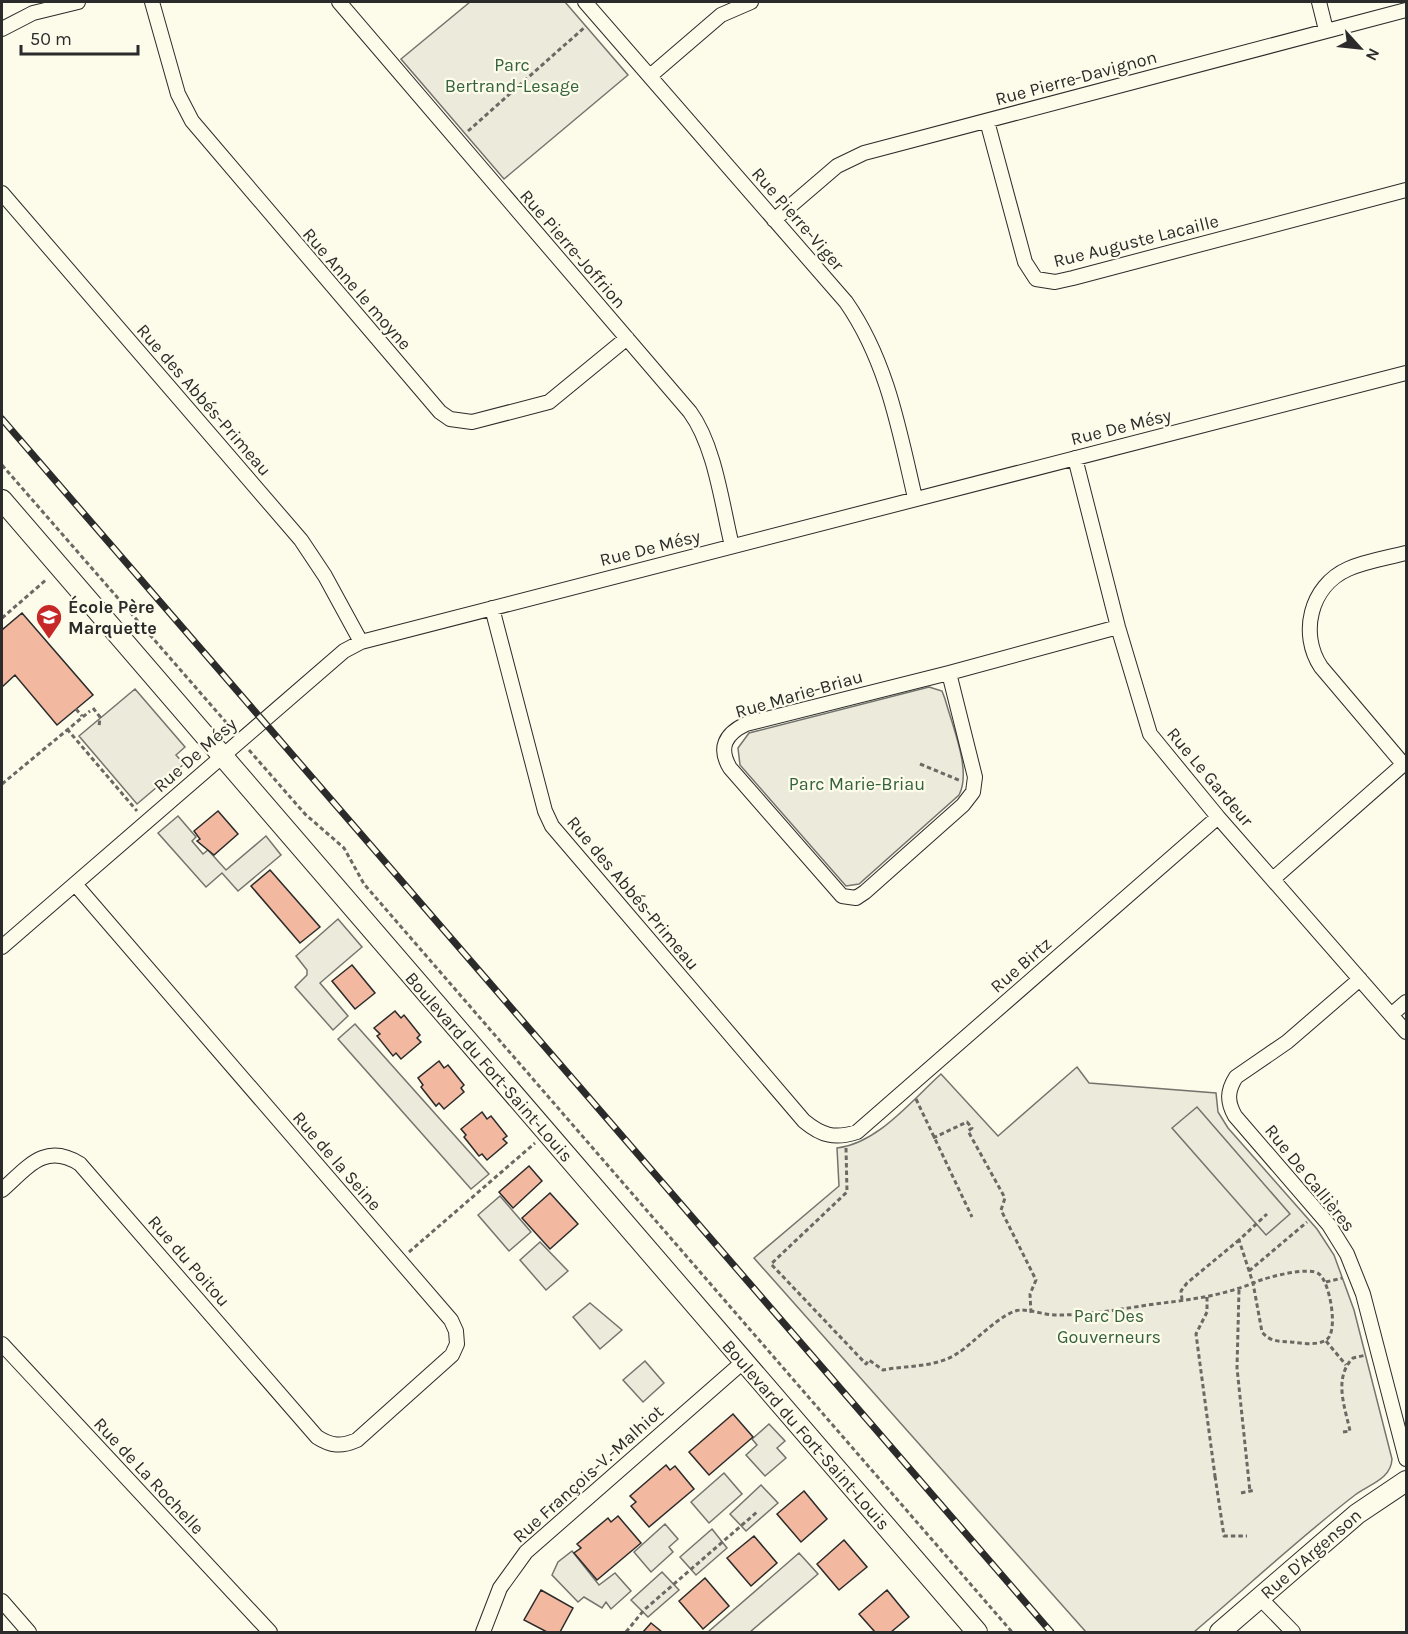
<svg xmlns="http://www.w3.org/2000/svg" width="1408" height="1634" viewBox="0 0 1408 1634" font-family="Karla,sans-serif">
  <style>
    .green { fill: #ecebdb; stroke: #74746e; stroke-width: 1.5 }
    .parking { fill: #eceadb; stroke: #74746e; stroke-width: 1.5 }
    .building { fill: #f2b8a0; stroke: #2b2b2b; stroke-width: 1.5 }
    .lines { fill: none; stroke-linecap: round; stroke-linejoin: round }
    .street-casing { stroke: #2b2b2b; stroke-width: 16 }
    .secondary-casing { stroke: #2b2b2b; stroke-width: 22 }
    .path { stroke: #6a6964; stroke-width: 3; stroke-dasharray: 4.5 3; stroke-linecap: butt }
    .street { stroke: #fdfbea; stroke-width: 14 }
    .secondary { stroke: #fdfbea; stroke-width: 20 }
    .rail-casing { stroke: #2b2b2b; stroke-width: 7 }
    .rail { stroke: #fdfbea; stroke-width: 4.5; stroke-dasharray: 14; stroke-linecap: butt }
    .labels { text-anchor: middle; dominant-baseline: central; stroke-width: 4.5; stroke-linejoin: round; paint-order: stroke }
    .park-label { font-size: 18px; fill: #34623c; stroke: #fdfbea }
    .street-label { font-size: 18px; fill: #2b2b2b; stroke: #fdfbea }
    .poi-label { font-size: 18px; font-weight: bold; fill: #2b2b2b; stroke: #fdfbea; text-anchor: start }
  </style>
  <rect width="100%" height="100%" fill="#fdfbea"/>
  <!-- green -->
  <path class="green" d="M470,2H565L628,75L504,179L401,59Z
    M929,687L942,691L945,699C952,725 972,771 959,795L859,884L846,886L740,765L738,748L749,733Z
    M1077,1067L1089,1083L1216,1093L1218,1112L1228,1128L1317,1229L1334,1255L1354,1310L1392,1459C1391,1479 1370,1484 1355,1495C1299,1538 1247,1587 1194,1632H1086L754,1258L839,1186L837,1148C878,1143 911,1101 941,1074L998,1136Z"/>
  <!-- parking -->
  <path class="parking" d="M135,689L185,747L176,755L184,764L137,804L79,736Z
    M178,816L196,837L192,841L203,854L208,850L226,870L266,836L281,855L238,891L222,873L206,887L158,833Z
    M338,919L362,947L320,983L348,1016L333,1030L295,987L307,975V970L296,956Z
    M355,1024L489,1174L471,1189L338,1039Z
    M1197,1107L1290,1214L1266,1235L1172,1128Z
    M500,1196L531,1232L509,1251L478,1215Z
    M540,1242L568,1271L546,1290L520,1260Z
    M590,1303L622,1330L600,1349L573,1317Z
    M645,1361L664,1383L643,1402L623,1380Z
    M769,1424L785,1441L777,1448L786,1458L765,1476L746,1455L757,1445L752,1439Z
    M724,1473L742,1494L709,1523L691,1502Z
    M761,1485L778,1503L746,1531L730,1514Z
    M665,1524L678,1539L669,1547L673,1552L651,1572L634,1552Z
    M712,1529L727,1548L696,1575L680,1557Z
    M572,1551L599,1585L615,1573L631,1591L611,1609L606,1602L602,1608L584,1597L578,1602L552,1575L558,1562Z
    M799,1553L818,1574L750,1632H708Z
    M662,1572L679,1590L648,1617L631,1600Z"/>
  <!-- building -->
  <path class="building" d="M22,613L93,695L57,725L15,675L2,687V627L3,629Z
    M218,811L238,834L214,855L197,841L200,839L194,831Z
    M270,870L320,927L300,943L251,886Z
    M352,965L375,993L355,1009L332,981Z
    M395,1011L401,1018L404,1015L420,1035L417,1038L421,1042L401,1059L396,1053L393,1056L377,1036L380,1034L374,1028Z
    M439,1061L444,1068L448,1065L464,1085L461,1088L464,1092L444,1109L439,1103L436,1106L421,1087L423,1085L418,1078Z
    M482,1112L487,1119L491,1116L507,1136L503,1139L507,1143L487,1160L482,1154L479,1156L464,1137L466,1135L461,1129Z
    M529,1166L542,1181L513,1208L499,1192Z
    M550,1193L578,1224L550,1249L522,1218Z
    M733,1414L753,1437L709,1475L689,1452Z
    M666,1465L670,1470L675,1466L694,1489L649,1527L631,1506L636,1502L630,1496Z
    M804,1491L827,1519L801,1542L777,1514Z
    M618,1516L641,1543L597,1580L574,1553L581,1548L577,1544L608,1518L611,1522Z
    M754,1536L777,1563L751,1586L727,1558Z
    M844,1540L867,1567L839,1590L817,1564Z
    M705,1578L729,1606L703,1629L679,1601Z
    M541,1590L573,1608L560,1632H547L524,1620Z
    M887,1590L909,1617L891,1632H875L859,1614Z
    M651,1623L662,1632H643Z"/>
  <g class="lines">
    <!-- street casing -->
    <g class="street-casing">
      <path id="street" d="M152,2L178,94L192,121L440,412L450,419L472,422L549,402L627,338
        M339,2L690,412C715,446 722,505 732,546
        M585,2L846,302C887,361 899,429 915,498
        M1319,2L1326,30
        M2,29L33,13L78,2
        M650,76L721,15L751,2
        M987,121L1025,262L1036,279L1055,282L1073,278L1406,190
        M2,193L301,540L325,576L361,642
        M774,220L837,166L864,153L1406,10
        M1075,458L1118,627L1150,734L1218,817L1406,1032
        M492,608L545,811L552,826L804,1121C822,1136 835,1139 857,1132L1218,817
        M949,673L975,777L973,792L963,805L865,892L856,898L842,896L730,768C718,748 725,734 746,724L949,673L1118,627
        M1404,765L1321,667C1299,634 1310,586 1348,569C1366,561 1387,558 1406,553
        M1273,879L1406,762
        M2,947L344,651L361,642L1406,373
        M1360,979L1287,1042L1236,1077C1227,1091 1227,1102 1235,1116L1329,1225L1347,1254L1363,1294L1406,1459
        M1391,1015L1406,1002
        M2,1190C28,1167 45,1142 80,1164L317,1437C331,1446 341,1447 357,1440L452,1355L457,1344L456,1331L451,1320L75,884
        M2,1344L270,1632
        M1260,1598L1293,1632
        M2,1601L29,1632
        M483,1632L500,1588L526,1552L743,1362"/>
    </g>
    <!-- secondary casing -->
    <g class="secondary-casing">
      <path id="secondary" d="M2,500L977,1632
        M1220,1632L1357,1514L1406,1481"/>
    </g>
    <!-- path -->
    <path class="path" d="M468,131L586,26
      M2,465L231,728
      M2,618L47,579
      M93,708L100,717L99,727
      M76,709L82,716
      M67,729L137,811
      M249,750L305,814L344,848L364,884L1012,1632
      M920,764L961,781
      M2,784L90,711
      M916,1099L972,1217
      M933,1138L967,1122L972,1128L968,1131L1005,1198L1001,1210L1036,1280L1030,1294L1031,1313
      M846,1148L847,1192L771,1264L866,1364L869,1360L883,1370C907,1365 936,1368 958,1353C973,1344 1002,1311 1021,1310C1032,1310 1045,1315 1057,1315C1087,1315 1117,1310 1147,1305C1186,1300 1221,1297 1258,1281C1269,1277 1309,1266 1319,1274C1330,1282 1339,1333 1326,1340C1316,1346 1302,1343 1291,1342C1279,1341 1270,1342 1262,1332L1253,1283L1239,1240L1267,1214
      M409,1252L535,1143
      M1249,1271L1307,1222
      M1326,1282L1342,1278
      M1239,1290L1237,1368L1250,1492
      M1207,1297V1312L1196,1334L1215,1476H1213
      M1182,1300L1181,1291L1187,1283L1239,1240
      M1326,1341L1346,1365
      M1343,1432L1350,1431C1345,1407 1333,1378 1353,1358L1366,1355
      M1215,1476L1224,1536H1247
      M1241,1493L1255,1490
      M626,1632L644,1610L757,1512"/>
    <!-- street -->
    <use href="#street" class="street"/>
    <!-- secondary -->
    <use href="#secondary" class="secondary"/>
    <!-- rail casing -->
    <g class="rail-casing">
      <path id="rail" d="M2,419L1051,1632"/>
    </g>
    <!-- rail -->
    <use href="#rail" class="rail"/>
  </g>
  <!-- icons -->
  <defs>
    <g id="school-pin" transform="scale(1.35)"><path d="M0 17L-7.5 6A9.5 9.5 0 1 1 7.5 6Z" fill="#c62828" stroke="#fdfbea"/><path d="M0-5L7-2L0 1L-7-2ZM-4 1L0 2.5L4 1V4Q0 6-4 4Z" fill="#fff"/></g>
  </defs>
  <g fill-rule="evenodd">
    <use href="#school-pin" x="49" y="617"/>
  </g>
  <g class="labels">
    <!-- park labels -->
    <g class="park-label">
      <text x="512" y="65">Parc<tspan x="512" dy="21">Bertrand-Lesage</tspan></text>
      <text x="857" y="784">Parc Marie-Briau</text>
      <text x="1109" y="1316">Parc Des<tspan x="1109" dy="21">Gouverneurs</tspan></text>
    </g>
    <!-- street labels -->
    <g class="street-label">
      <text transform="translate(1076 78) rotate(-15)">Rue Pierre-Davignon</text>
      <text transform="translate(798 219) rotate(49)">Rue Pierre-Viger</text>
      <text transform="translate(1136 241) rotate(-14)">Rue Auguste Lacaille</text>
      <text transform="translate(573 249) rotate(49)">Rue Pierre-Joffrion</text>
      <text transform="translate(357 289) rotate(49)">Rue Anne le moyne</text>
      <text transform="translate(204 400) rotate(49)">Rue des Abbés-Primeau</text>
      <text transform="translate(1121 427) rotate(-14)">Rue De Mésy</text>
      <text transform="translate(650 548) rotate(-14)">Rue De Mésy</text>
      <text transform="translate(799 694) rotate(-16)">Rue Marie-Briau</text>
      <text transform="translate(195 755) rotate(-41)">Rue De Mésy</text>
      <text transform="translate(1210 777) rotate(50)">Rue Le Gardeur</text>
      <text transform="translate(633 893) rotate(50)">Rue des Abbés-Primeau</text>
      <text transform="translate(1021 965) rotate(-41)">Rue Birtz</text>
      <text transform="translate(489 1067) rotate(49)">Boulevard du Fort-Saint-Louis</text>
      <text transform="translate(337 1161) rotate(49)">Rue de la Seine</text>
      <text transform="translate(1310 1178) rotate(51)">Rue De Callières</text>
      <text transform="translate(189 1261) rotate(49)">Rue du Poitou</text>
      <text transform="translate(806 1435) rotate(49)">Boulevard du Fort-Saint-Louis</text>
      <text transform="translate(588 1474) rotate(-42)">Rue François-V.-Malhiot</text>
      <text transform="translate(149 1476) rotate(47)">Rue de La Rochelle</text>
      <text transform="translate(1311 1554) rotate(-41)">Rue D'Argenson</text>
    </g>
    <!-- poi labels -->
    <g class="poi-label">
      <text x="68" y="607">École Père<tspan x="68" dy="21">Marquette</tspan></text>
    </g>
  </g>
  <!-- border -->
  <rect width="1408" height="1634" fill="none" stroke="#2b2b2b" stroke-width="6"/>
  <!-- north arrow -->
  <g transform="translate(1360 48) rotate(117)" stroke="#fdfbea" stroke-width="4.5" paint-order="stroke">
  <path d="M0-4.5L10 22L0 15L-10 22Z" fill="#2b2b2b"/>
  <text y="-9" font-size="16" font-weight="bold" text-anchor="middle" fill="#2b2b2b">N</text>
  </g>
  <!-- scale -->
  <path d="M21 45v9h117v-9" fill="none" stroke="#2b2b2b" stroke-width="3"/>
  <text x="30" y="45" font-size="18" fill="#2b2b2b" stroke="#fdfbea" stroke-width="4.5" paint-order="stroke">50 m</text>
</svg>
